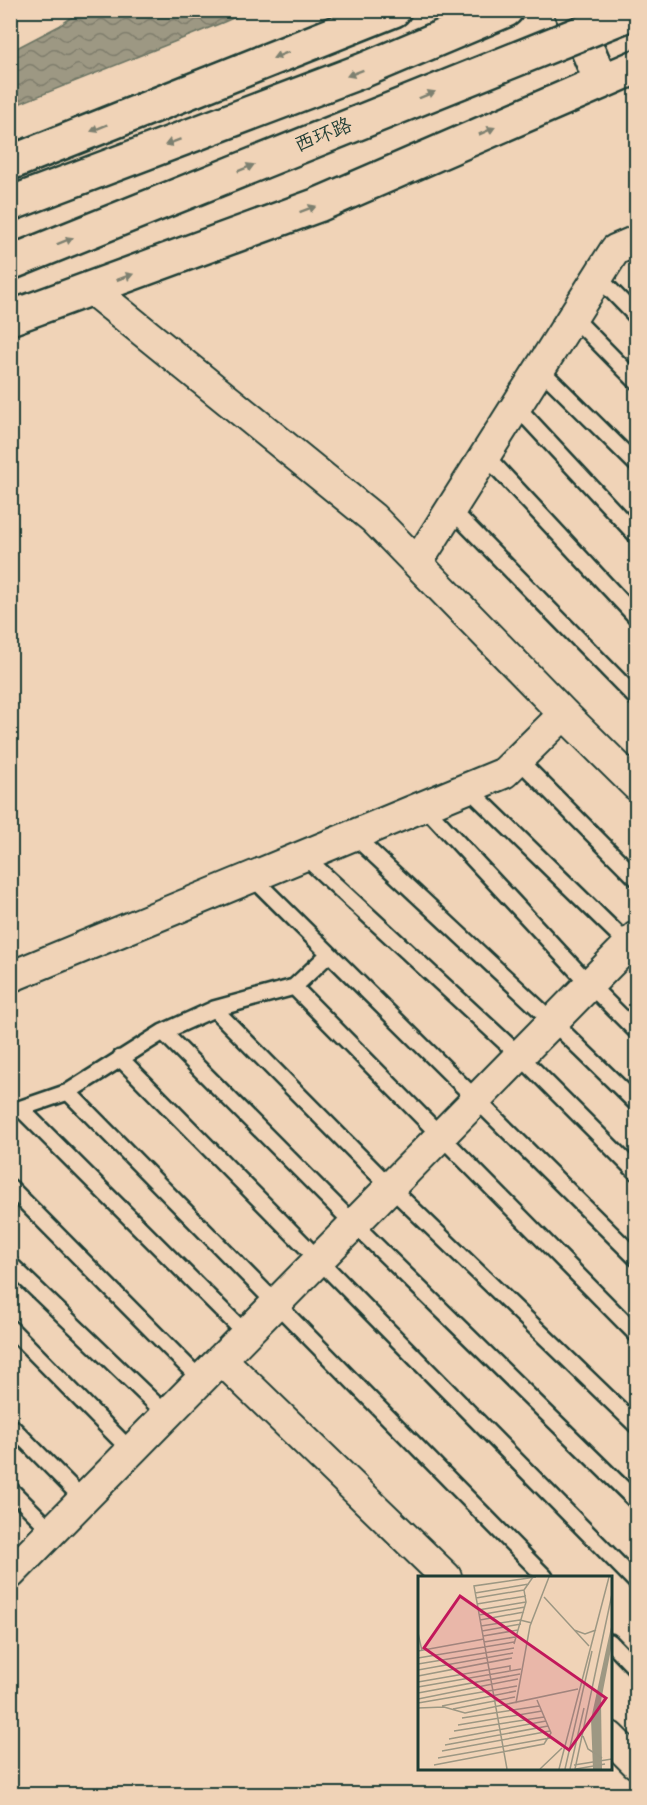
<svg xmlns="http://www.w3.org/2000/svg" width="647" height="1805" viewBox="0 0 647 1805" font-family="Dekko,'LXGW WenKai TC',sans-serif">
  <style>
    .water { fill: url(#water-waves); stroke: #6b7463; stroke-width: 1.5 }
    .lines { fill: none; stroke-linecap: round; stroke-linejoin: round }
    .lane-casing { stroke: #1f3d34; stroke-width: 20 }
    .street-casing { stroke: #1f3d34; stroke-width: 34 }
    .primary-casing { stroke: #1f3d34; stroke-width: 38 }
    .lane { stroke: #f0d3b7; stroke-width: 15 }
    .street { stroke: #f0d3b7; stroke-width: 30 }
    .primary { stroke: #f0d3b7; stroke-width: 33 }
    .primary-bridge-casing { stroke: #1f3d34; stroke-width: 38; stroke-linecap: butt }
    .primary-bridge { stroke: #f0d3b7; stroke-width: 33 }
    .oneway { fill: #7d806f }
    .labels { text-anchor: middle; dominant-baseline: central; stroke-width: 5; stroke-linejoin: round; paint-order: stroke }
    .street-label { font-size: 20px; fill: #1f3d34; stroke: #f0d3b7 }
    .inset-road { fill: none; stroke: #9c9783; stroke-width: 1.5 }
    .view { fill: #c2185b; fill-opacity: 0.15; stroke: #c2185b; stroke-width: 3 }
    .inset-edge { fill: none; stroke: #1f3d34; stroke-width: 3 }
  </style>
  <defs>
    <pattern id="water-waves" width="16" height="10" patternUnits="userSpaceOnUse" patternTransform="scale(1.5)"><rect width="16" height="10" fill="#9d9883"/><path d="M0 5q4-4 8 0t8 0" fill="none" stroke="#7f7d6c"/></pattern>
  </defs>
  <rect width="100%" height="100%" fill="#f0d3b7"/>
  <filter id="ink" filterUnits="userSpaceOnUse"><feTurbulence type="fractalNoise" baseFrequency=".0167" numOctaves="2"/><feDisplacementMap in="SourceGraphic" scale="12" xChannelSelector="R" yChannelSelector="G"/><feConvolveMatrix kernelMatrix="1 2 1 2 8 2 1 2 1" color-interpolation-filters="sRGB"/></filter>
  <g filter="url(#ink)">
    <!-- water -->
    <path class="water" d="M82,10H249V11L224,22L11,107V51L59,26Z"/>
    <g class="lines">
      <!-- lane casing -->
      <g class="lane-casing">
        <path id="lane" d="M598,277L636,316
          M573,317L636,381
          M540,369L636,464
          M516,406L636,535
          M485,455L636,617
          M451,509L636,698
          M518,759L636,878
          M468,788L632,948
          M424,806L590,985L636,1031
          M353,835L553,1022L636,1103
          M304,856L520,1056L636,1172
          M252,877L636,1258
          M329,954L294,987L636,1334
          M214,1009L390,1187L636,1425
          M163,1032L354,1224L636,1501
          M120,1058L636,1582
          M68,1092L545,1577
          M21,1109L246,1334
          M10,1112L68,1092L163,1032L214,1009L294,987
          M10,1187L201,1380
          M10,1264L167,1415
          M10,1328L131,1451
          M10,1425L83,1499
          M10,1489L52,1531
          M610,1642L636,1669"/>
      </g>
      <!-- street casing -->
      <g class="street-casing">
        <path id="street" d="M91,289L373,518L564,714L636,785
          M417,563L615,250L636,241
          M10,977L504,773L564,714
          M221,1359L446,1577
          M10,1574L636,937
          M610,1737L636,1763"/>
      </g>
      <!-- primary casing -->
      <g class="primary-casing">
        <path id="primary" d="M571,10L601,81
          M10,163L394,10
          M10,204L364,70L506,10
          M10,318L318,205L636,67"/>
      </g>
      <!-- lane -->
      <use href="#lane" class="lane"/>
      <!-- street -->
      <use href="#street" class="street"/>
      <!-- primary -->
      <use href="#primary" class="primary"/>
      <!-- primary-bridge casing -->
      <g class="primary-bridge-casing">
        <path id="primary-bridge" d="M10,263L636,11"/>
      </g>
      <!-- primary-bridge -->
      <use href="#primary-bridge" class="primary-bridge"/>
    </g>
    <!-- one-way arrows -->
    <defs><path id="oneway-solid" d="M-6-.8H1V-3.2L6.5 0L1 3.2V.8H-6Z" transform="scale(1.5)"/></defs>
    <g class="oneway">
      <use href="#oneway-solid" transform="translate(281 55) rotate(158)"/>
      <use href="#oneway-solid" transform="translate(355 73) rotate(159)"/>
      <use href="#oneway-solid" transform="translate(427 95) rotate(-22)"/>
      <use href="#oneway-solid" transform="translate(99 128) rotate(158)"/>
      <use href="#oneway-solid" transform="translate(487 131) rotate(-24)"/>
      <use href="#oneway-solid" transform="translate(173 142) rotate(159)"/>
      <use href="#oneway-solid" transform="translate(246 168) rotate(-22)"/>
      <use href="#oneway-solid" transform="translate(308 209) rotate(-20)"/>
      <use href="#oneway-solid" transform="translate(65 241) rotate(-22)"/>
      <use href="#oneway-solid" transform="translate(125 277) rotate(-20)"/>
    </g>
  </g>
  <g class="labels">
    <!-- street labels -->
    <g class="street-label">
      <text transform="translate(324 137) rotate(-22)">西环路</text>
    </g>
  </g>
  <!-- overview -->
  <g transform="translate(418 1576)">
    <rect width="194" height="194" fill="#f0d3b7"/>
    <path d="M193,51V73L183,125L184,193H175L173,143Z" fill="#9d9883"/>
    <path class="inset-road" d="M57,17L111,8M126,21L171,70M58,22L106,14M59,28L108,20M60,34L108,26M61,39L107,31M62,44L106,36M63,50L102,44L114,47M156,54L167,58L178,54M64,55L103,48M0,57L4,75M65,60L100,54M66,66L97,61M96,68L108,26L106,14L115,1M0,75L66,63M0,82L96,66M0,88L96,72M0,94L95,77M0,100L94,82M0,106L92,90V94M0,111L103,93M0,117L102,98M0,123L100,103M0,127L99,110M98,127L112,50L131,1M24,130L98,115M0,132L26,131L47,137L160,113M35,133L97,121M44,142L121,130M40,149L124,135M36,155L126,141M165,160L170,173L184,182M31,163L128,145M27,169L130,150M24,175L132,155M20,182L132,162M16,189L126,168L133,157L119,124M156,189L194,183M89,193L56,10L118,1M122,193L144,172M141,193L191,1M147,193L174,75M152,193L166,132M157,193L194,18M158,193L187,188"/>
    <path class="view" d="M42,20L188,122L151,174L6,72Z"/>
    <rect width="194" height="194" class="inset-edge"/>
  </g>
  <!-- margin -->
  <rect width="647" height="1805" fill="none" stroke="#f0d3b7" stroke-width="36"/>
  <rect x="18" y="18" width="611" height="1769" fill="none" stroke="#1f3d34" stroke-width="2" filter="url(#ink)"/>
</svg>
